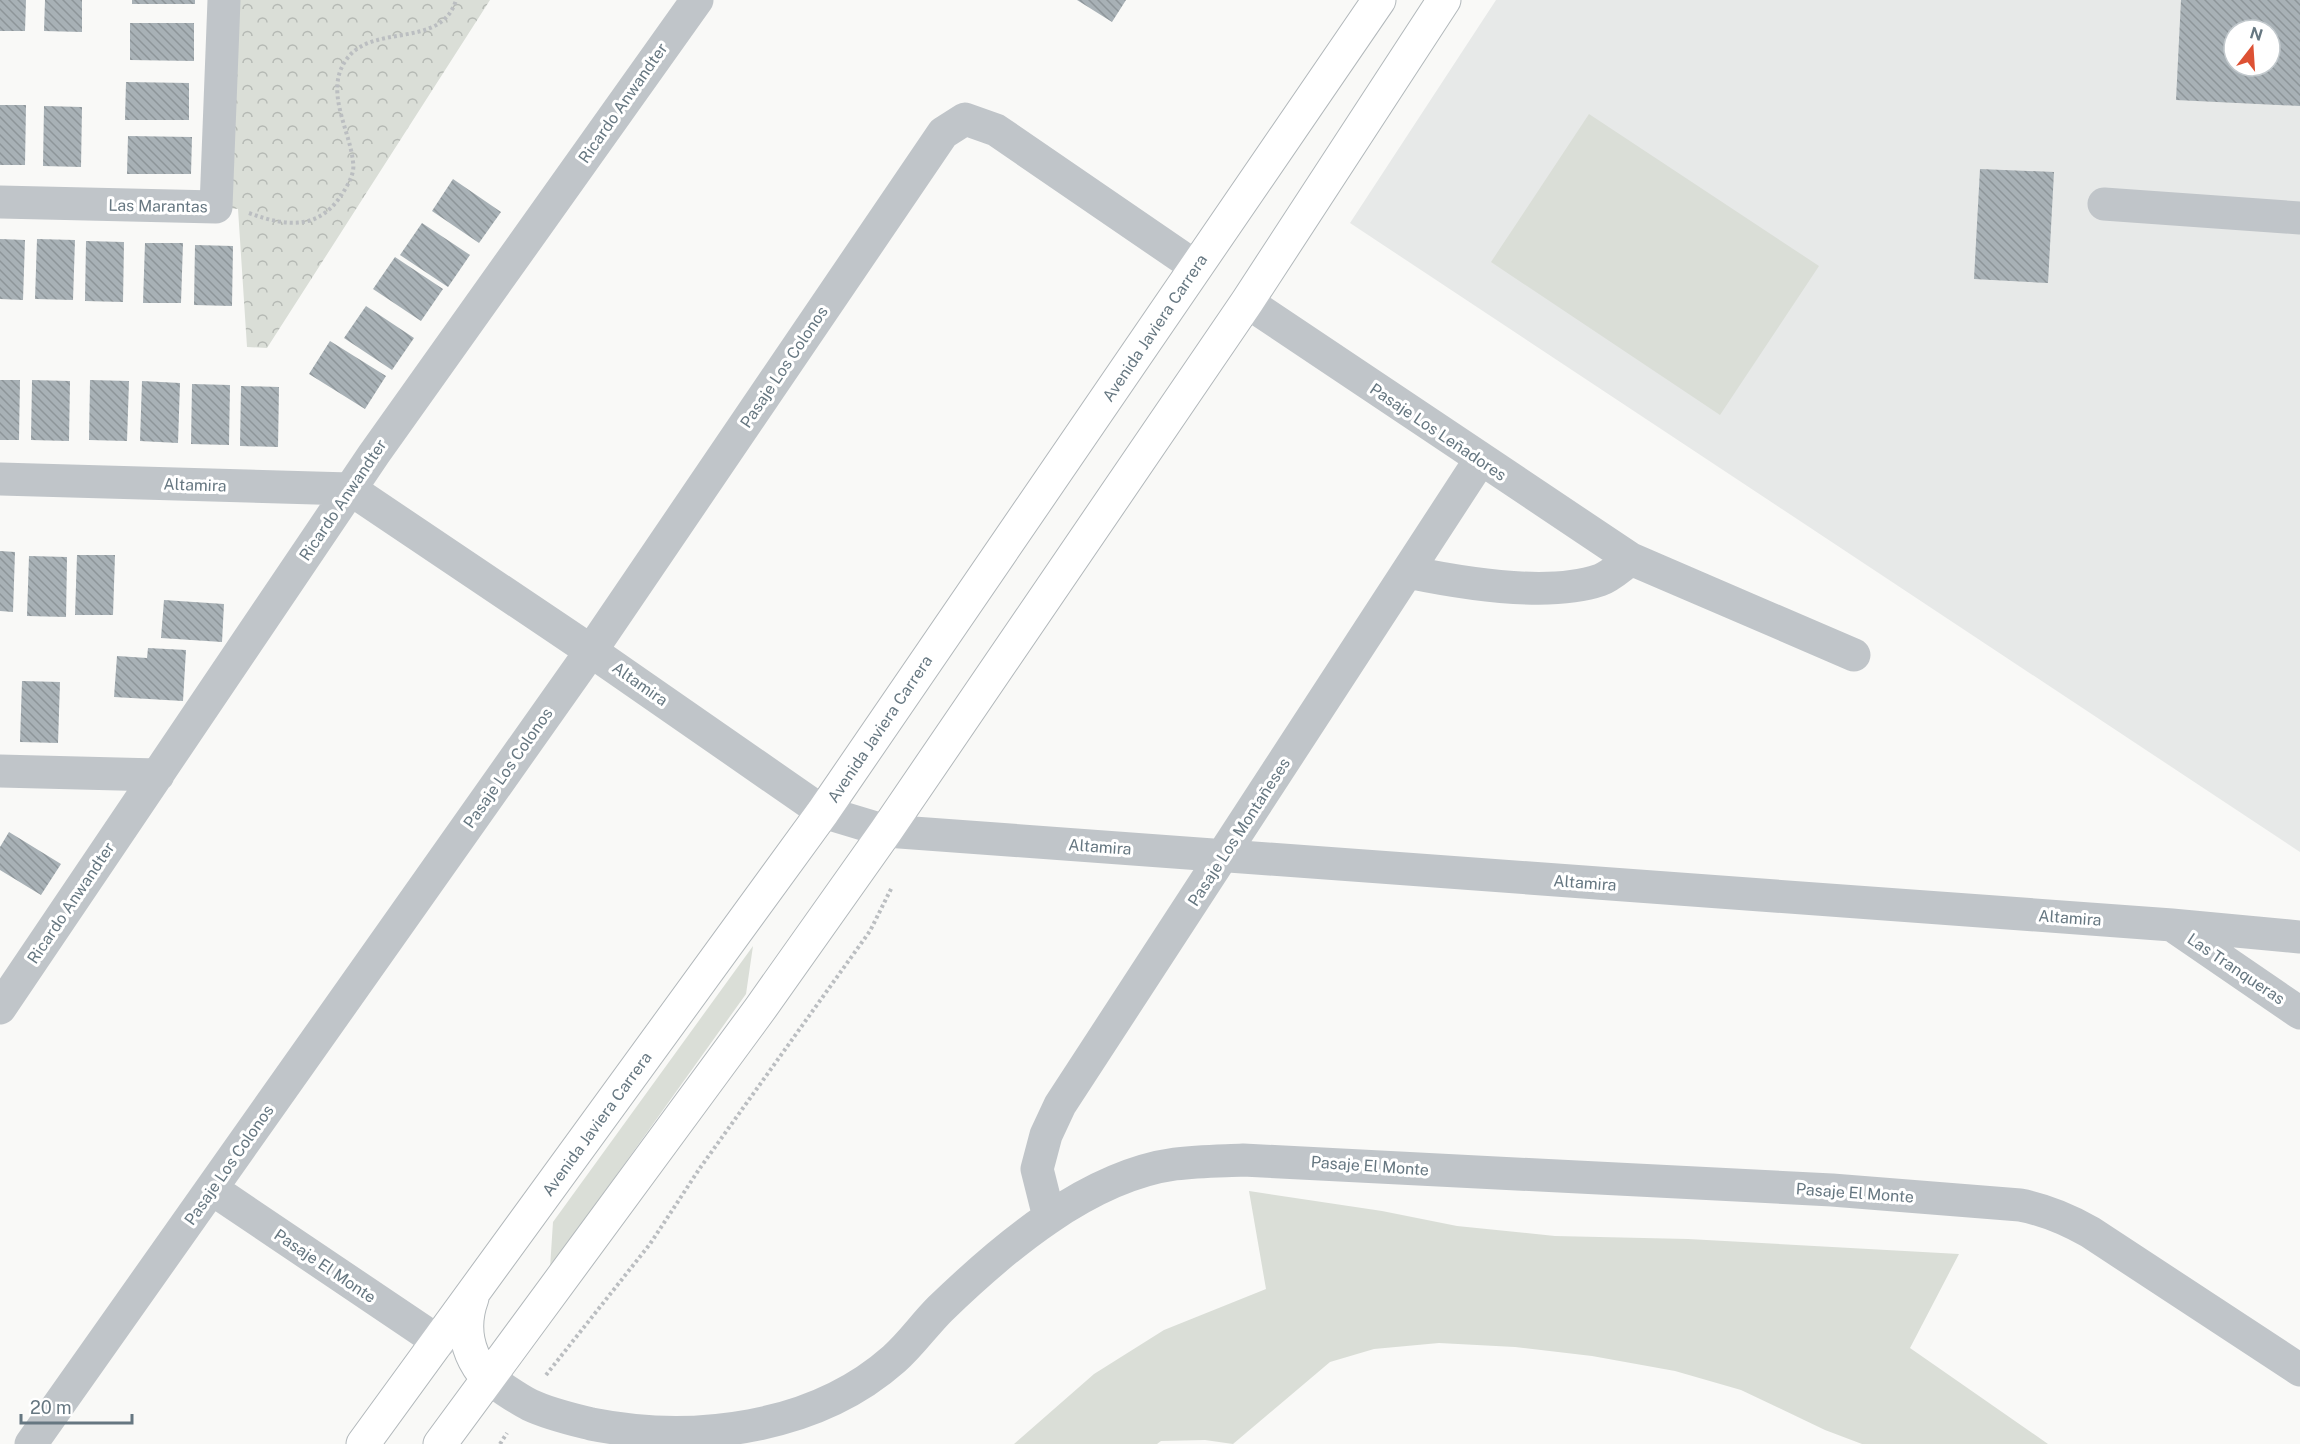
<svg xmlns="http://www.w3.org/2000/svg" width="2300" height="1444" viewBox="0 0 2300 1444" font-family="'Public Sans',sans-serif">
  <style>
    .built { fill: #e7e9e8; fill-rule: evenodd }
    .grass { fill: #daded7 }
    .park { fill: url(#park-crowns) }
    .building { fill: url(#building-back-hatch); fill-rule: evenodd }
    .lines { fill: none; stroke-linecap: round; stroke-linejoin: round }
    .major-casing { stroke: #b2b8bb; stroke-width: 35 }
    .path { stroke: #bbbec1; stroke-width: 4; stroke-dasharray: 3 3; stroke-linecap: butt }
    .minor { stroke: #c0c5c9; stroke-width: 33 }
    .major { stroke: #fff; stroke-width: 33 }
    .labels { text-anchor: middle; dominant-baseline: central; stroke-width: 6; stroke-linejoin: round; paint-order: stroke }
    .street-label { font-size: 16px; fill: #667781; stroke: #fff }
  </style>
  <defs>
    <pattern id="park-crowns" width="20" height="18" patternUnits="userSpaceOnUse" patternTransform="scale(1.5)"><rect width="20" height="18" fill="#daded7"/><path d="M2 6a3 3 0 1 1 6 0M12 15a3 3 0 1 1 6 0" fill="none" stroke="#b5b9b4"/></pattern>
    <pattern id="building-back-hatch" width="6" height="6" patternUnits="userSpaceOnUse" patternTransform="scale(1.5)"><rect width="6" height="6" fill="#a8b1b6"/><path d="M-1 5l2 2M0 0l6 6M5-1l2 2" fill="none" stroke="#8d9599"/></pattern>
  </defs>
  <rect width="100%" height="100%" fill="#f9f9f7"/>
  <!-- built -->
  <path class="built" d="M1496,0H2300V852L1350,223ZM2234,30H2270V66H2234Z"/>
  <!-- grass -->
  <path class="grass" d="M1589,114L1819,266L1720,415L1491,262Z
    M753,946L746,994L550,1268L553,1222Z
    M1249,1191L1382,1211L1457,1226L1555,1236L1688,1239L1959,1254L1910,1348L2048,1444H1862L1825,1430L1741,1390L1675,1371L1592,1356L1515,1347L1439,1343L1374,1349L1330,1362L1233,1444L1205,1440L1161,1441L1157,1444H1014L1094,1374L1164,1330L1266,1289Z"/>
  <!-- park -->
  <path class="park" d="M224,0H490L267,348L247,347L238,209L216,207Z"/>
  <!-- building -->
  <path class="building" d="M0,0H26L25,31H0Z
    M45,0H82V32L44,31Z
    M132,0H195V4H132Z
    M1077,0H1126L1112,22Z
    M2181,0H2300V106L2176,100ZM2234,30H2270V66H2234Z
    M130,23H194V61L130,60Z
    M126,82L189,83V120H125Z
    M0,105H26L25,165H0Z
    M44,106L82,107L81,167L43,166Z
    M128,136L192,137L191,174H127Z
    M1980,169L2054,172L2048,283L1974,279Z
    M453,179L501,212L479,243L432,211Z
    M422,223L470,255L448,287L400,255Z
    M0,239L25,240L23,300L0,299Z
    M37,239L75,240L73,300L35,299Z
    M86,241L124,242L123,302L85,301Z
    M145,243H183L181,303H143Z
    M195,245L233,246L232,306L194,305Z
    M395,257L443,289L421,321L373,289Z
    M366,306L414,338L392,370L344,338Z
    M330,341L386,376L365,409L309,374Z
    M0,380H20L19,440H0Z
    M32,380L70,381L69,441L31,440Z
    M90,380L129,381L127,441L89,440Z
    M142,381L180,383L178,443L140,441Z
    M192,384L230,385L229,445L191,444Z
    M241,386L279,387L278,447L240,446Z
    M0,551L15,552L13,612L0,611Z
    M77,555H115L113,615H75Z
    M29,556L67,557L66,617L27,616Z
    M164,600L224,604L222,642L161,638Z
    M148,648L186,650L183,701L114,697L117,656L147,658Z
    M22,681L60,682L58,743L20,742Z
    M9,832L61,864L41,895L0,870V847Z"/>
  <g class="lines">
    <!-- major casing -->
    <g class="major-casing">
      <path id="major" d="M472,1298C461,1328 467,1355 488,1379
        M363,1444L823,812L1379,0
        M440,1444L760,1009L886,831L1247,302L1444,0"/>
    </g>
    <!-- path -->
    <path class="path" d="M249,213C287,227 320,231 344,191C349,183 355,172 353,162C350,130 324,91 346,60C372,22 441,50 456,0
      M546,1375L650,1244L700,1168L870,931L892,887
      M500,1444L507,1433"/>
    <!-- minor -->
    <path class="minor" d="M0,202L216,207L224,0
      M2104,204L2300,218
      M1247,302L1631,559L1854,655
      M0,479L350,489L591,651L823,812L886,831L2172,925L2300,937
      M1408,572C1461,583 1548,598 1600,580C1611,576 1621,566 1631,559
      M0,771L158,775
      M2173,926L2300,1013
      M0,1008L374,454L697,0
      M212,1189L439,1342
      M1049,1217L1037,1169L1046,1135L1060,1105L1480,460
      M488,1379C502,1387 516,1398 530,1405C549,1414 571,1419 591,1424C692,1444 814,1430 894,1359C911,1344 924,1325 940,1309C1002,1249 1087,1176 1175,1164C1198,1161 1221,1161 1243,1160L1832,1190L2020,1205C2046,1210 2067,1219 2090,1232L2300,1370
      M31,1444L591,651L943,133L965,119L996,130L1196,267"/>
    <!-- major -->
    <use href="#major" class="major"/>
  </g>
  <g class="labels">
    <!-- street labels -->
    <g class="street-label">
      <text transform="translate(623 103) rotate(-55)">Ricardo Anwandter</text>
      <text transform="translate(158 206) rotate(1)">Las Marantas</text>
      <text transform="translate(1155 328) rotate(-56)">Avenida Javiera Carrera</text>
      <text transform="translate(784 367) rotate(-56)">Pasaje Los Colonos</text>
      <text transform="translate(1438 432) rotate(34)">Pasaje Los Leñadores</text>
      <text transform="translate(195 485) rotate(2)">Altamira</text>
      <text transform="translate(343 500) rotate(-56)">Ricardo Anwandter</text>
      <text transform="translate(640 684) rotate(35)">Altamira</text>
      <text transform="translate(880 729) rotate(-56)">Avenida Javiera Carrera</text>
      <text transform="translate(508 768) rotate(-55)">Pasaje Los Colonos</text>
      <text transform="translate(1239 832) rotate(-57)">Pasaje Los Montañeses</text>
      <text transform="translate(1100 847) rotate(4)">Altamira</text>
      <text transform="translate(1585 883) rotate(4)">Altamira</text>
      <text transform="translate(71 903) rotate(-56)">Ricardo Anwandter</text>
      <text transform="translate(2070 918) rotate(4)">Altamira</text>
      <text transform="translate(2236 969) rotate(34)">Las Tranqueras</text>
      <text transform="translate(597 1124) rotate(-54)">Avenida Javiera Carrera</text>
      <text transform="translate(229 1165) rotate(-55)">Pasaje Los Colonos</text>
      <text transform="translate(1370 1166) rotate(4)">Pasaje El Monte</text>
      <text transform="translate(1855 1193) rotate(4)">Pasaje El Monte</text>
      <text transform="translate(325 1266) rotate(34)">Pasaje El Monte</text>
    </g>
  </g>
  <!-- north arrow -->
  <g transform="translate(2252 48) rotate(17)"><circle r="28" fill="#ffffff" stroke="#c2c9cd" stroke-width="1.5"/>
  <path d="M0-4.5L10 22L0 15L-10 22Z" fill="#dd5134"/>
  <text y="-9" font-size="16" font-weight="bold" text-anchor="middle" fill="#667781">N</text>
  </g>
  <!-- scale -->
  <path d="M21 1414v9h111v-9" fill="none" stroke="#667781" stroke-width="3"/>
  <text x="30" y="1414" font-size="18" fill="#667781" stroke="#ffffff" stroke-width="4.5" paint-order="stroke">20 m</text>
</svg>
